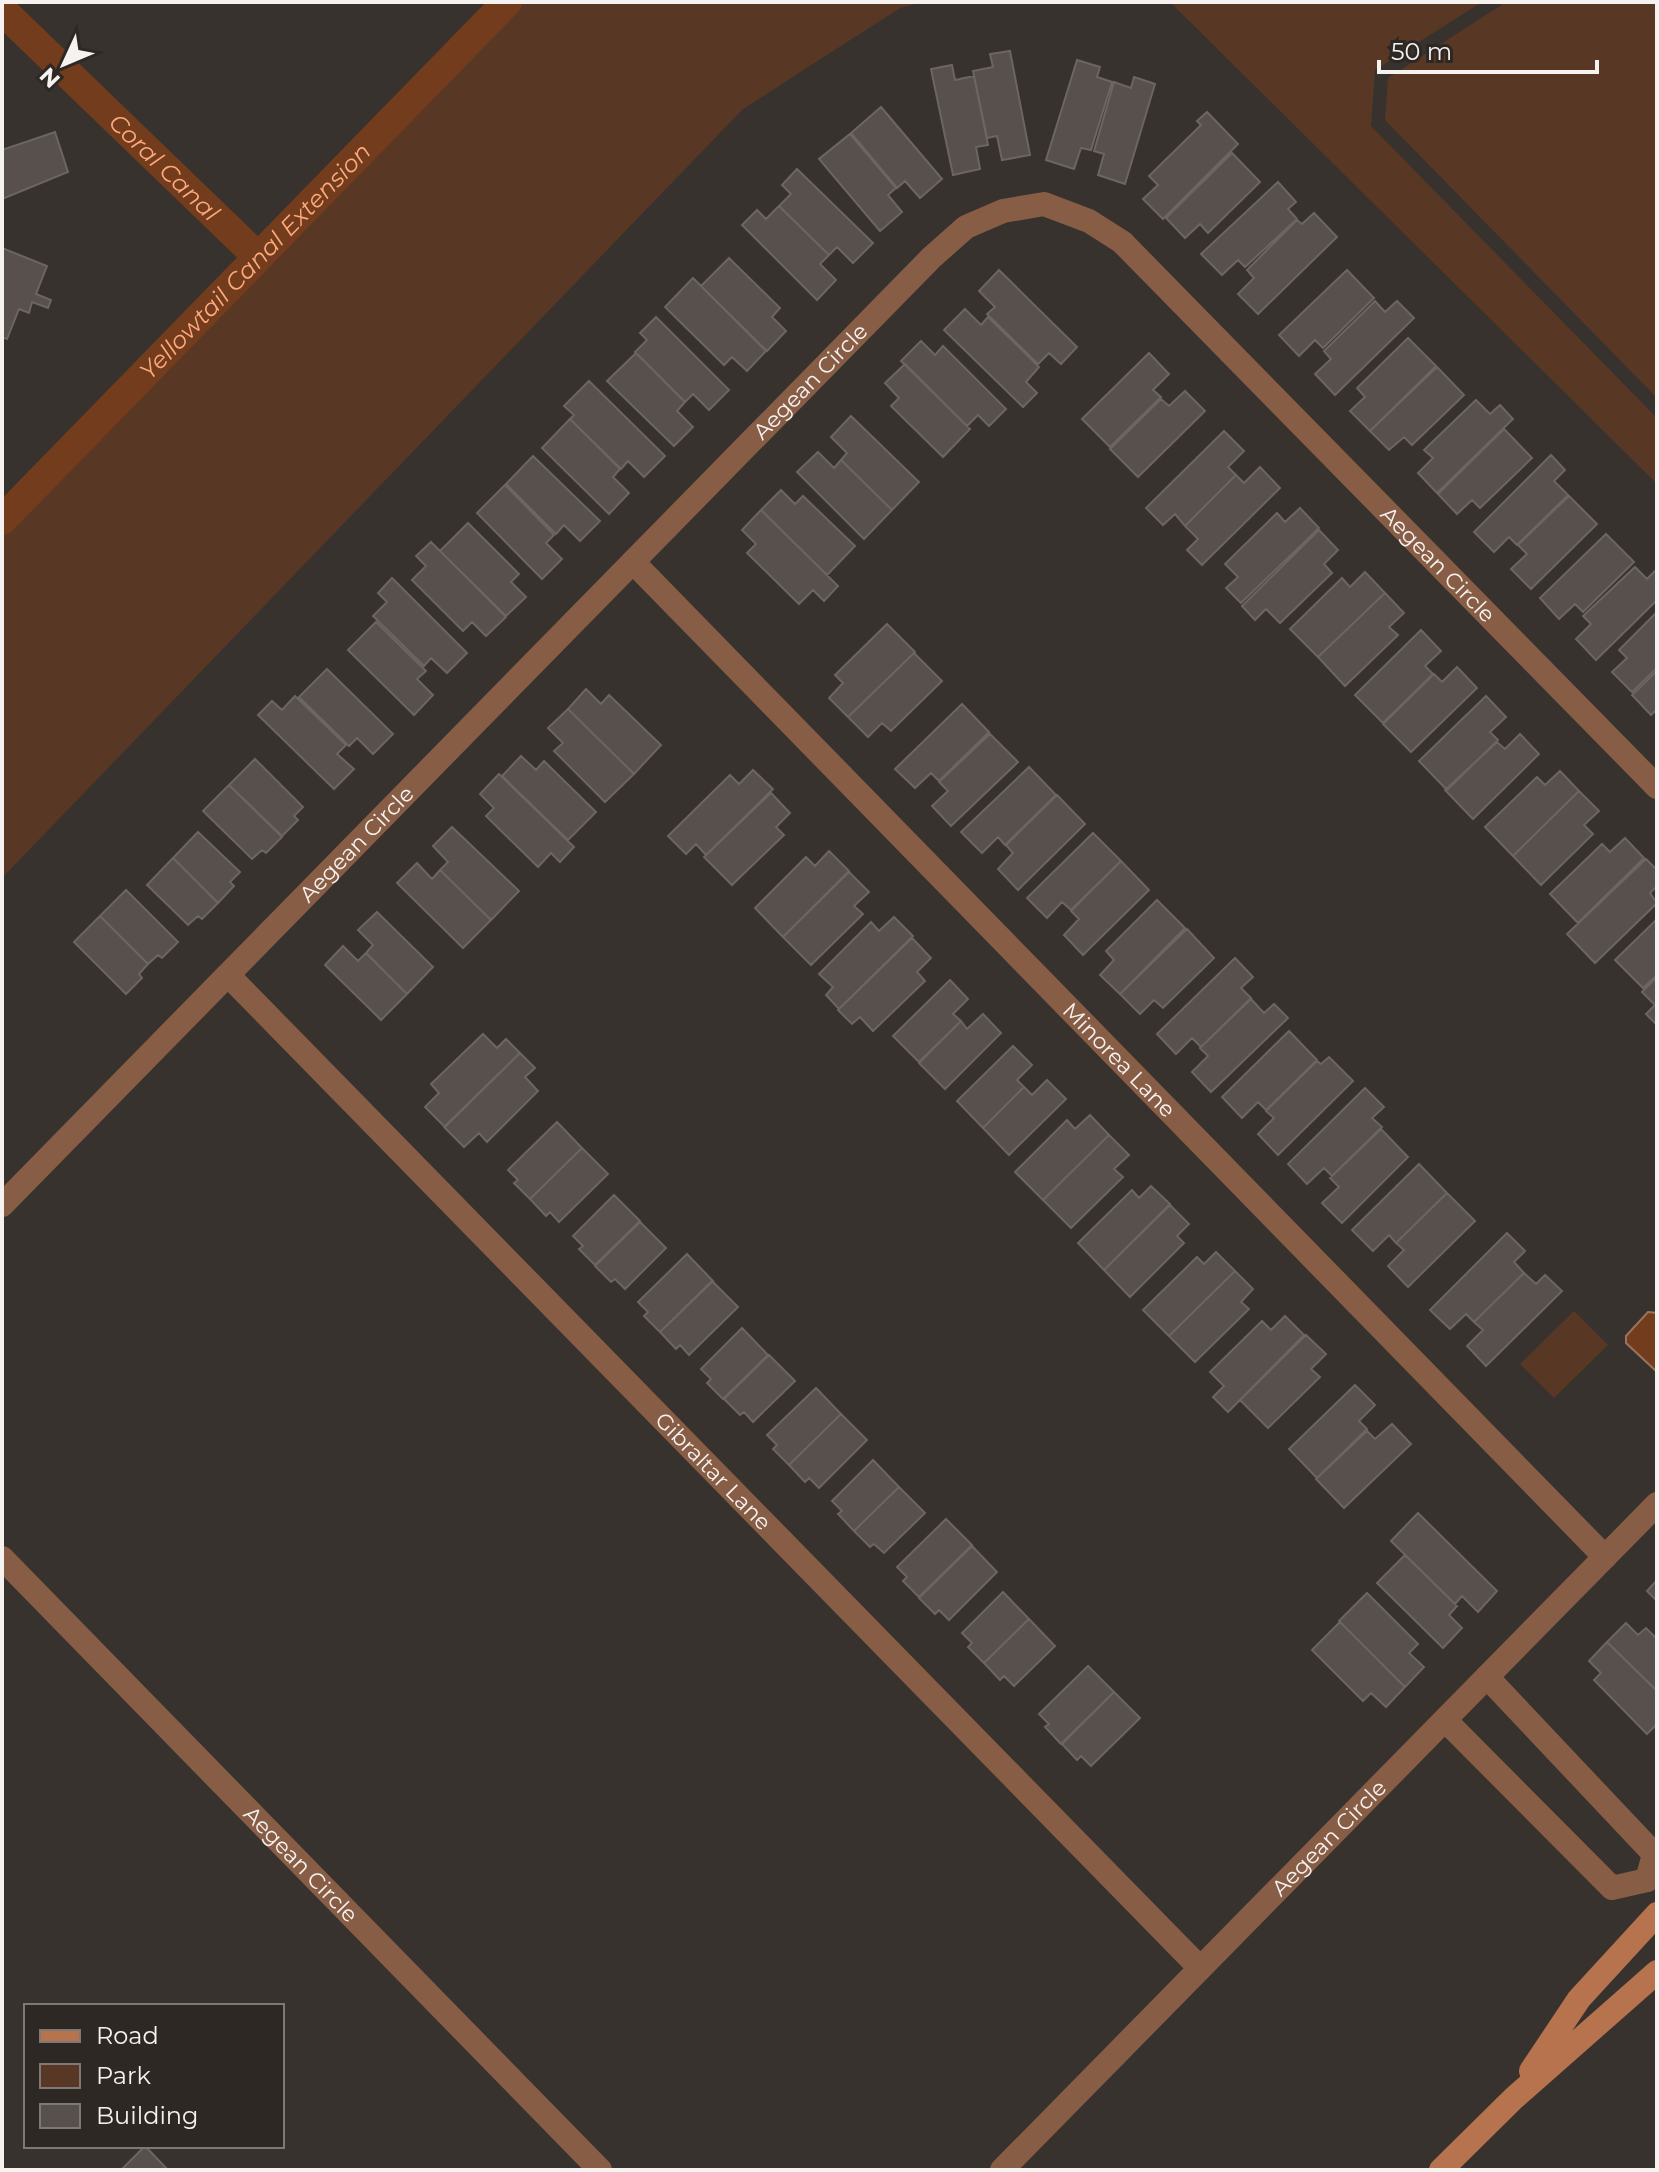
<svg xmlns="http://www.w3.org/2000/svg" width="1659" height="2172" viewBox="0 0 1659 2172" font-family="Montserrat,sans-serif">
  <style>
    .green { fill: #583725 }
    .water { fill: #723c1d; stroke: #9a735c; stroke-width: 2 }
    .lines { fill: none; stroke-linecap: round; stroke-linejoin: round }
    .canal { stroke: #723c1d; stroke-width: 30 }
    .building { fill: #57504c; stroke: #6c6561; stroke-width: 2 }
    .street { stroke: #885d46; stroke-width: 24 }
    .secondary { stroke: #b6734e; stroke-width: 24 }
    .labels { text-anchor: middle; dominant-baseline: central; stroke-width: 6; stroke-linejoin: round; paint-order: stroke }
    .street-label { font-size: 22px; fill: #f6f2f0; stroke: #2e2825 }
    .water-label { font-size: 24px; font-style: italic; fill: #fea97c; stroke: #2e2825 }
  </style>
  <rect width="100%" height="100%" fill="#38322e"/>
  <!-- green -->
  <path class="green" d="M493,2H923L900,8L743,109L2,878V506Z
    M1170,2H1482L1375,70L1371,126L1657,418V484Z
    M1506,2H1657V398L1385,120L1388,78Z
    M1574,1311L1608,1345L1554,1398L1520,1364Z"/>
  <!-- water -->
  <path class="water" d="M1648,1312L1657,1313V1372L1626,1343V1336Z"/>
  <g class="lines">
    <!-- canal -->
    <g class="canal">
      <path id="s1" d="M2,10L258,257"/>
      <path id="s2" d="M2,520L507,2"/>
    </g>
  </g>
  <!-- building -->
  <path class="building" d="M1010,51L1030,155L1002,160L997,136L987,138L973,71L993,67L990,54Z
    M1077,60L1100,67L1097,77L1112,82L1091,150L1081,148L1074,169L1046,160Z
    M952,65L955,80L974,76L988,145L976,147L980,169L953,175L931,69Z
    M1134,77L1155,84L1125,184L1098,175L1104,154L1094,151L1114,82L1131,88Z
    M881,107L942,179L920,198L905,181L897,188L851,133Z
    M1207,112L1238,144L1163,219L1143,199L1158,185L1149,176L1201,125L1197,121Z
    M55,132L68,172L2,199V150Z
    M850,134L896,188L888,195L902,212L880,231L819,159Z
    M1232,153L1260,182L1208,233L1200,224L1185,238L1166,218Z
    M797,169L873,243L853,263L837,247L829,255L779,206L791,194L782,185Z
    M1278,182L1296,202L1288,209L1297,219L1245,267L1238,260L1222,275L1201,254Z
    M779,206L829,255L820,264L836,280L817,300L742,225L757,210L766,219Z
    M1314,213L1337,237L1258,314L1238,294L1254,278L1247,270L1297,220L1302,224Z
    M2,248L47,266L36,294L51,300L48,308L32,302L29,313L19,309L7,339L2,337Z
    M729,258L780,308L772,317L786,331L767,351L701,286Z
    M999,270L1077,347L1061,364L1049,353L1038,364L987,314L995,307L979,291Z
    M1347,270L1374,298L1323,348L1315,340L1299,356L1279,335Z
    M693,278L766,351L747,371L732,357L724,365L665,307Z
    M1375,301L1385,312L1397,301L1414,318L1335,395L1315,374L1331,359L1324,351Z
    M965,309L981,325L988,317L1039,367L1026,382L1037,393L1023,407L944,330Z
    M656,317L729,390L709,410L693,394L685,402L635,352L647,340L640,333Z
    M1408,338L1436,366L1370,431L1350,411L1365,397L1357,388Z
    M921,341L935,355L943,346L1006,409L989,426L978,415L967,426L901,361Z
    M636,353L685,402L677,411L693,427L674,446L607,381Z
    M1149,353L1169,374L1153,390L1161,397L1110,447L1082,419Z
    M905,364L970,429L943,457L891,406L899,398L885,383Z
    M1437,367L1464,395L1412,445L1404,437L1389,450L1370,431Z
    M589,381L665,456L644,477L628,461L621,469L570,419L574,415L564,406Z
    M1185,391L1205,411L1138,477L1110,449L1161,399L1169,406Z
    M1476,400L1490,414L1500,405L1513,419L1437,493L1418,473L1433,458L1424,450Z
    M851,416L919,482L892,510L841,460L847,453L831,437Z
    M570,419L620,469L613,477L629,493L609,514L542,448Z
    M1504,429L1532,458L1480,508L1472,500L1457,514L1438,494Z
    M1224,431L1244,451L1228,467L1236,475L1185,526L1175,514L1163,525L1146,508Z
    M818,452L834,468L841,460L892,510L864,539L797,472Z
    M1551,455L1565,470L1554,481L1568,495L1517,545L1509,537L1494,552L1474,532Z
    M533,456L600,521L580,541L564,525L556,534L506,484Z
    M1260,467L1280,488L1202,565L1187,550L1198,539L1185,526L1236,475L1244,483Z
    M505,485L554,535L546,543L562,559L542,579L477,513Z
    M781,490L795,504L803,496L855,546L827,575L761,510Z
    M1569,496L1597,524L1531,589L1511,569L1527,554L1518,545Z
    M1300,508L1319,528L1241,603L1226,588L1238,577L1225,564L1277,513L1285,522Z
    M761,510L838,586L824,601L813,590L799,604L747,553L756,544L742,530Z
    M468,523L519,574L511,582L526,597L506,616L440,551Z
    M1319,530L1338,550L1324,564L1332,573L1280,623L1266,609L1255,620L1242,606Z
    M1606,534L1634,562L1583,612L1575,604L1559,619L1540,598Z
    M431,542L506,617L486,636L472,622L463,631L412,580L426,566L416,556Z
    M1635,567L1647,579L1657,569V600L1596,660L1576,639L1591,624L1583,616Z
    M1365,572L1385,593L1318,657L1290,629L1342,578L1350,587Z
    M392,578L467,653L447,673L431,658L424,666L373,616L387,602L378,593Z
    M1385,593L1404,613L1389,627L1398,635L1345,686L1318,657Z
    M1657,612V668L1632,692L1612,672L1627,658L1619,650Z
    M376,622L426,671L417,679L433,695L414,715L348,650Z
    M887,624L915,652L848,717L829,698L843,683L835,675Z
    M1421,630L1441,651L1425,666L1433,674L1383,723L1355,695Z
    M914,653L942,681L891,731L882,723L868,737L848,717Z
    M1457,667L1477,688L1411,752L1383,724L1434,674L1442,682Z
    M327,669L393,734L373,754L357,738L349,746L299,697Z
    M1657,671V709L1651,715L1632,695Z
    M586,689L601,704L609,695L661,745L634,774L568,709Z
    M295,696L346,745L337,754L354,769L334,789L258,715L272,701L282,710Z
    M1486,696L1506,717L1490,732L1498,740L1447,790L1419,761Z
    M962,704L989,732L939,781L931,773L915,788L895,769Z
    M568,709L634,774L605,802L554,751L563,743L548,728Z
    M990,734L1018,762L951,826L932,806L948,791L939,782Z
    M1520,734L1539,754L1473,819L1445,790L1497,742L1505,749Z
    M521,756L536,770L544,761L596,812L568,840L502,776Z
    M255,759L303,807L294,816L298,820L282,836L229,785Z
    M1029,767L1056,795L1005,845L998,837L982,853L961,832Z
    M753,770L773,789L706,855L696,844L686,854L668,836L730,775L739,784Z
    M1560,771L1579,791L1513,856L1485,827L1537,777L1545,785Z
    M499,774L574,847L560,862L551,853L538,867L486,816L494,808L480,794Z
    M229,785L282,837L266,853L262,850L252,859L203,811Z
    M1579,791L1599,811L1584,825L1593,834L1541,885L1513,856Z
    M771,793L790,813L776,827L784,835L732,885L704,857Z
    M1057,795L1085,824L1018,890L998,869L1013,853L1006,845Z
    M452,827L519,891L491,920L440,870L448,862L433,846Z
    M198,832L240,872L230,882L234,886L218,903L173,858Z
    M1093,833L1121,861L1071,910L1062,902L1047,918L1027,898Z
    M1625,838L1644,858L1578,923L1550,894L1602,844L1610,852Z
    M829,851L849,871L783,937L755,908L806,857L815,866Z
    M173,858L218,903L202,919L198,916L188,925L147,885Z
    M1646,859L1657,870V886L1650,893L1657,903L1595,963L1567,934Z
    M1121,861L1149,890L1083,955L1064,935L1079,919L1071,911Z
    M417,863L432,879L440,870L491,920L463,948L397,883Z
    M849,872L869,892L854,906L863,914L811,965L783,937Z
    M126,890L178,942L162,958L158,955L148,964L100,916Z
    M1157,900L1185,928L1120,994L1100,975L1114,960L1106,951Z
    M377,912L433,967L407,994L366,953L373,945L358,930Z
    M100,916L148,964L139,974L142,978L126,994L74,942Z
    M894,917L913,936L839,1009L826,995L833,987L819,974L871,922L879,931Z
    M1657,919V975L1643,988L1615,960Z
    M1187,929L1214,958L1163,1008L1154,1000L1140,1014L1120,994Z
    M912,938L931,958L917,972L925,981L873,1031L860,1017L852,1024L838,1010Z
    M343,946L358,961L366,953L407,994L381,1020L325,965Z
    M1235,958L1253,977L1241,988L1251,998L1201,1047L1192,1038L1176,1054L1157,1034Z
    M1657,977V1025L1646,1014L1655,1005L1642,992Z
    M950,980L968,999L953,1014L961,1021L919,1062L893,1036Z
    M1251,999L1264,1013L1274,1004L1288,1018L1211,1092L1192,1072L1208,1056L1200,1048Z
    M983,1014L1001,1033L945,1089L919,1063L961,1021L967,1029Z
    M1289,1031L1317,1060L1266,1110L1258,1102L1242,1118L1222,1097Z
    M483,1034L497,1048L506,1039L520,1053L445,1127L425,1107L439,1093L431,1084Z
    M1013,1046L1032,1065L1017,1080L1024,1087L983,1128L957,1101Z
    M520,1053L535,1068L525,1077L538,1091L487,1142L479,1133L464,1147L444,1127Z
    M1329,1057L1353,1081L1278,1155L1258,1134L1274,1118L1266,1111L1317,1061L1321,1064Z
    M1047,1080L1066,1099L1009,1155L983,1128L1024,1087L1032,1095Z
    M1365,1088L1384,1107L1372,1118L1382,1127L1332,1176L1324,1168L1307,1184L1288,1164Z
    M1090,1115L1109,1135L1043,1200L1015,1172L1067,1120L1075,1129Z
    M557,1122L582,1148L530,1199L514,1183L518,1180L508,1170Z
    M1381,1129L1408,1157L1342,1223L1322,1203L1339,1187L1330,1178Z
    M1109,1135L1129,1155L1114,1169L1123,1177L1071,1228L1043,1200Z
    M582,1148L608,1174L559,1222L550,1212L546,1216L530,1199Z
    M1419,1164L1447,1193L1396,1243L1389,1235L1373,1251L1352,1230Z
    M1151,1186L1170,1204L1104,1270L1078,1243L1132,1190L1139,1198Z
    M1447,1193L1475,1221L1408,1287L1388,1266L1404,1250L1396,1243Z
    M614,1195L640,1221L595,1265L579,1249L583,1246L573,1236Z
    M1170,1205L1189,1224L1177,1236L1184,1243L1130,1297L1104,1270Z
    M640,1222L666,1248L625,1289L615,1279L611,1282L595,1266Z
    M1507,1233L1525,1251L1514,1262L1524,1273L1474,1322L1466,1314L1450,1329L1430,1310Z
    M1216,1252L1235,1271L1169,1336L1143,1310L1197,1257L1204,1264Z
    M687,1254L713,1281L660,1332L644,1316L648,1312L638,1302Z
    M1235,1271L1253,1289L1241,1302L1249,1309L1195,1362L1169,1336Z
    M1524,1273L1536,1284L1545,1275L1562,1291L1486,1366L1467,1346L1483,1330L1474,1322Z
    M712,1281L738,1307L689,1355L680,1345L676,1349L660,1332Z
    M1285,1316L1304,1335L1228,1412L1213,1397L1224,1386L1210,1372L1262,1321L1271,1330Z
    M742,1328L768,1355L723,1399L707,1383L711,1379L701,1369Z
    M1306,1335L1326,1354L1311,1369L1320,1377L1268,1428L1240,1400Z
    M769,1355L795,1381L753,1422L744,1412L740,1415L724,1399Z
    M1355,1385L1375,1405L1359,1421L1367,1429L1317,1478L1289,1449Z
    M816,1388L841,1414L789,1465L773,1449L777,1445L767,1435Z
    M841,1414L867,1440L819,1488L809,1478L805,1482L789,1465Z
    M1392,1424L1411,1444L1344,1508L1316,1479L1367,1431L1375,1439Z
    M873,1460L899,1487L854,1531L838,1514L842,1511L832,1501Z
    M899,1487L925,1513L884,1553L874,1544L870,1547L854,1531Z
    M1418,1513L1497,1591L1478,1612L1462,1596L1455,1604L1391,1541Z
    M946,1519L972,1545L919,1597L903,1581L907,1577L897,1567Z
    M972,1546L997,1572L949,1620L939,1610L935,1614L919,1598Z
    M1405,1555L1457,1606L1449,1615L1462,1628L1443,1648L1377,1583Z
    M1657,1580V1601L1647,1591Z
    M1003,1592L1029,1619L984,1663L968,1647L972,1643L962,1633Z
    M1367,1593L1418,1644L1409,1653L1424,1667L1405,1687L1339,1621Z
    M1029,1619L1055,1646L1014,1686L1004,1676L1000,1680L984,1663Z
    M1340,1622L1405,1687L1386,1707L1371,1693L1363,1701L1312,1650Z
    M1626,1623L1638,1635L1646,1628L1657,1639V1691L1607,1642Z
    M1607,1642L1657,1691V1724L1647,1734L1594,1680L1601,1673L1589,1661Z
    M1088,1666L1114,1692L1061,1744L1045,1727L1049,1724L1039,1714Z
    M1114,1692L1140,1718L1091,1766L1081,1756L1077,1760L1062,1744Z
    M145,2146L168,2170H121Z"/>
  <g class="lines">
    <!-- street -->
    <g class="street">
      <path id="s3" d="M633,562L1605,1557"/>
      <path id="s4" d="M228,975L1200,1968"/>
      <path id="s5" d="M2,1205L931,258L966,227L1003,211L1044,204L1089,221L1122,242L1657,787"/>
      <path id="s6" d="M2,1558L600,2170"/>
      <path d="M1487,1677L1654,1854L1647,1880"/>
      <path d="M1445,1720L1612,1888L1647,1880"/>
      <path id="s7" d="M1002,2170L1657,1504"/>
    </g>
    <!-- secondary -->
    <path class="secondary" d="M1531,2071L1579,1999L1657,1914
      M1441,2170L1514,2098L1657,1972"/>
  </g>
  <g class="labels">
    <!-- street labels -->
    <g class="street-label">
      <text stroke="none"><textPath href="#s5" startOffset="1154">Aegean Circle</textPath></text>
      <text stroke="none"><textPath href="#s5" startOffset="1994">Aegean Circle</textPath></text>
      <text stroke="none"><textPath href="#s5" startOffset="506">Aegean Circle</textPath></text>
      <text stroke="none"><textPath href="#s3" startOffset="696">Minorea Lane</textPath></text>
      <text stroke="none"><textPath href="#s4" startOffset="694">Gibraltar Lane</textPath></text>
      <text stroke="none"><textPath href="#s7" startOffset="466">Aegean Circle</textPath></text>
      <text stroke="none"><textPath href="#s6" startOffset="428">Aegean Circle</textPath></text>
    </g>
    <!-- water labels -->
    <g class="water-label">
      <text stroke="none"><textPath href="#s1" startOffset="226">Coral Canal</textPath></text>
      <text stroke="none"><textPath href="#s2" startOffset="362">Yellowtail Canal Extension</textPath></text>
    </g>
  </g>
  <!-- border -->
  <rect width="1659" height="2172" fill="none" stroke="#f6f2f0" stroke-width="8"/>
  <!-- legend -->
  <rect x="24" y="2004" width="260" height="144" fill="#2e2825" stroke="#7e7976" stroke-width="2"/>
  <rect x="40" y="2030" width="40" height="12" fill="#b6734e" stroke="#7e7976" stroke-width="2"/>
  <text x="96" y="2044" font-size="24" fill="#f6f2f0">Road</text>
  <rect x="40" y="2064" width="40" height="24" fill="#583725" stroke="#7e7976" stroke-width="2"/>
  <text x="96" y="2084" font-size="24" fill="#f6f2f0">Park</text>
  <rect x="40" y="2104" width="40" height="24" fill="#57504c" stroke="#7e7976" stroke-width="2"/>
  <text x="96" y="2124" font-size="24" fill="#f6f2f0">Building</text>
  <!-- north arrow -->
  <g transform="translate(64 64) rotate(226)" stroke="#2e2825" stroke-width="6" paint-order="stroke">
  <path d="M0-6L14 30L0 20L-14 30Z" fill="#f6f2f0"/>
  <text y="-12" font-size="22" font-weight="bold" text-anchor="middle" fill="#f6f2f0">N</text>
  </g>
  <!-- scale -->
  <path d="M1379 60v12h218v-12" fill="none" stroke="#f6f2f0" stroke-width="4"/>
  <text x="1391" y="60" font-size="24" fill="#f6f2f0" stroke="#2e2825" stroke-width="6" paint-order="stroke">50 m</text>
</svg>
